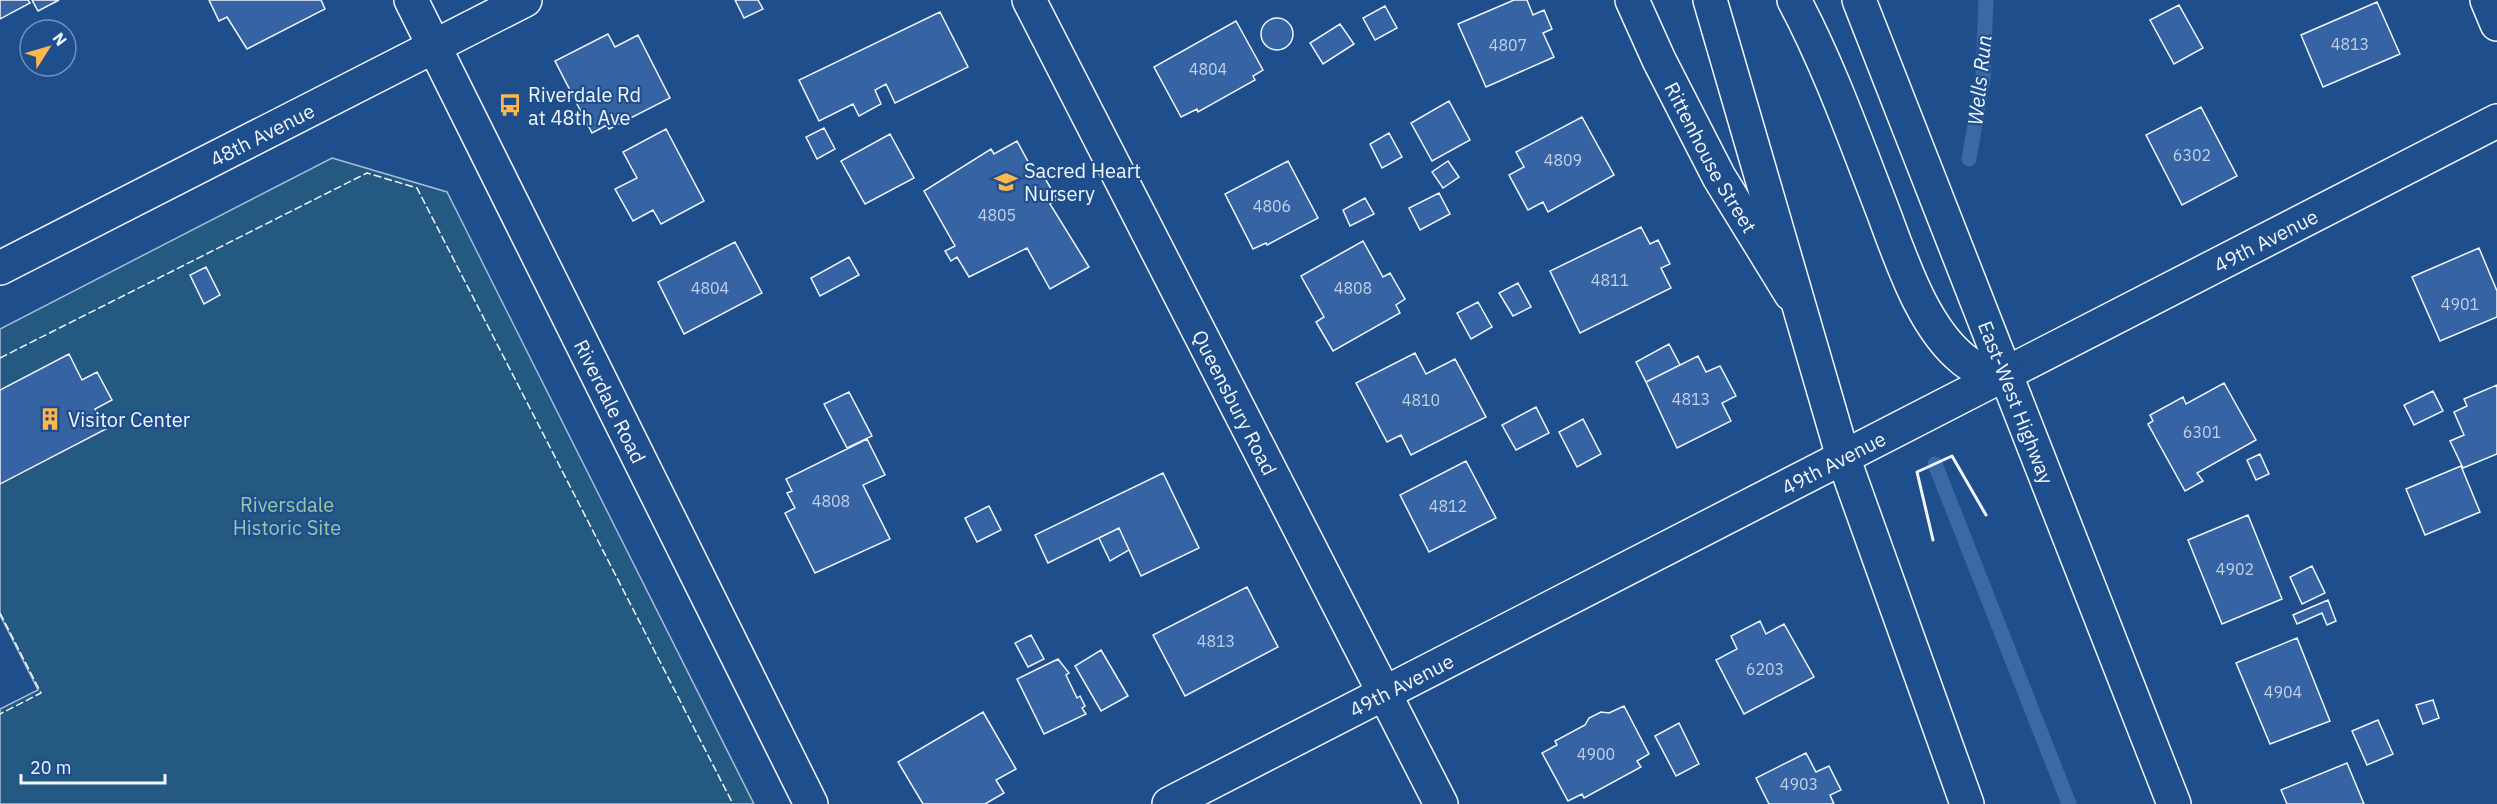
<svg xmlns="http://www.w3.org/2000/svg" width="2497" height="804" viewBox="0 0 2497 804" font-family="'IBM Plex Sans',sans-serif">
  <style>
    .green { fill: #245a82; stroke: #a8bbd7; stroke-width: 1.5 }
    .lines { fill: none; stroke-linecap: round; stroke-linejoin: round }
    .stream { stroke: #3b69a3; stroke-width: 15 }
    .building { fill: #3563a3; stroke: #f2f6ff; stroke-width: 1.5 }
    .minor-casing { stroke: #f2f6ff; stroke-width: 36 }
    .major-casing { stroke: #f2f6ff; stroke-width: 36 }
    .minor { stroke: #1f4e8c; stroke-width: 33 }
    .major { stroke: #1f4e8c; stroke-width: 33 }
    .fence { stroke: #f2f6ff; stroke-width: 1.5; stroke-dasharray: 8 3; stroke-linecap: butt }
    .wall { stroke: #f2f6ff; stroke-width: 3 }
    .labels { text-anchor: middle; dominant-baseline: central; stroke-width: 4.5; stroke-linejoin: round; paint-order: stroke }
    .number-label { font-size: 16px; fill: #c3d1e8 }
    .poi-label { font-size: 20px; fill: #f2f6ff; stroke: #1f4e8c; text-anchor: start }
    .street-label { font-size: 20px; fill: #f2f6ff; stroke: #1f4e8c }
    .park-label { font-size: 20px; fill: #97c8a6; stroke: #1f4e8c }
    .water-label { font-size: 21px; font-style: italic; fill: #f2f6ff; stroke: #1f4e8c }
  </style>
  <rect width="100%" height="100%" fill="#1f4e8c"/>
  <!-- green -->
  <path class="green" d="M332,158L447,192L754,804H0V709L38,690L0,615V329Z"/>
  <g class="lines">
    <!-- stream -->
    <path class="stream" d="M1969,159L1983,78L1986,0
      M1935,464L2069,804"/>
  </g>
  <!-- building -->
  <path class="building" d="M0,0H28L30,3L0,19Z
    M32,0H59L38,11Z
    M209,0H321L325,9L247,49L227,17L219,21Z
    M735,0H758L763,9L744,18Z
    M1514,0H1527L1533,15L1544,10L1552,29L1543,33L1554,57L1486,87L1458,24Z
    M2377,2L2400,54L2323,87L2301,35Z
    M2179,5L2203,48L2174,64L2150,20Z
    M1385,6L1397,28L1375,40L1363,18Z
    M940,12L968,67L895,103L886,84L875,90L881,104L859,116L853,104L819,121L799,80Z
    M1261 34a16 16 0 1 1 32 0a16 16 0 1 1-32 0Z
    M1236,21L1263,70L1253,76L1255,80L1198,112L1197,109L1181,117L1154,67Z
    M1340,24L1354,44L1323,64L1310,43Z
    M608,34L615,47L638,35L670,98L609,129L607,125L592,133L555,61Z
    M1449,101L1470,140L1432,161L1411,123Z
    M2201,107L2237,176L2182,205L2146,135Z
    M1582,117L1614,175L1548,212L1543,202L1528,210L1509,175L1524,167L1516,152Z
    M824,128L835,149L817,159L806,137Z
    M666,129L704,201L661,224L653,210L633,221L615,189L637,178L623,152Z
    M1389,133L1402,157L1382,168L1370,144Z
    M890,134L914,178L865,204L841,161Z
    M1017,141L1031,167L1039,168L1057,199L1050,204L1089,267L1050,289L1027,248L969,277L957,257L951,261L945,251L955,246L924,191L991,149L994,154Z
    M1288,161L1318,218L1267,245L1266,243L1253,249L1225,194Z
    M1448,161L1459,177L1443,188L1432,172Z
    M1439,193L1450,214L1420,230L1409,208Z
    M1365,198L1374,214L1350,226L1343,210Z
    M1641,227L1650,244L1658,240L1670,264L1661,268L1671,288L1580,333L1550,271Z
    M1363,241L1383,277L1390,273L1405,299L1396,305L1400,313L1333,351L1316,322L1324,317L1301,276Z
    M735,242L762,293L684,334L658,282Z
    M2479,248L2497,291V317L2440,341L2412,277Z
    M849,257L859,275L820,296L811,278Z
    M206,267L220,295L204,304L190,275Z
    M1518,283L1531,307L1513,316L1499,293Z
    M1478,302L1492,327L1471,339L1457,313Z
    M1669,344L1680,365L1646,382L1636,362Z
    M1415,353L1426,374L1455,359L1486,417L1411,455L1401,435L1387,442L1356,383Z
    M69,354L82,380L97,372L112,400L95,409L106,429L0,484V390Z
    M1698,356L1706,372L1720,366L1736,396L1722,403L1731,421L1677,448L1646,382Z
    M2224,383L2256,440L2197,473L2203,481L2185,491L2148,424L2153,421L2150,415L2183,397L2186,404Z
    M2497,385V454L2463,468L2450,441L2464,435L2454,412L2467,406L2464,399Z
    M2433,391L2443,411L2414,425L2404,405Z
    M849,392L872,436L847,448L824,404Z
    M1536,407L1549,433L1516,450L1502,425Z
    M1583,419L1601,454L1577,467L1559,432Z
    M867,439L885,475L863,485L890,539L815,573L785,513L795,508L787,493L792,491L786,479Z
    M2260,454L2269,474L2256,480L2247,460Z
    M1466,461L1496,518L1429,552L1400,495Z
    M2461,466L2480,512L2425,535L2406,489Z
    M1163,473L1199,548L1141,576L1119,528L1048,563L1035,535Z
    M989,506L1001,530L977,542L965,518Z
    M2248,515L2282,599L2222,624L2188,540Z
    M1119,528L1129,550L1110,561L1099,538Z
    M2312,566L2325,593L2302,604L2290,577Z
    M1247,587L1278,647L1185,696L1153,635Z
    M2328,600L2336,621L2327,625L2322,613L2297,624L2293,615Z
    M1760,621L1766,634L1784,624L1814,677L1744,714L1716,660L1737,649L1731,636Z
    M1031,635L1044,659L1028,667L1015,643Z
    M2297,638L2330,721L2270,744L2236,663Z
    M1101,650L1128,696L1101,711L1075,666Z
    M1058,659L1069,673L1066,675L1077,698L1080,696L1085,706L1082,708L1086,714L1044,734L1017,679Z
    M2433,700L2439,718L2423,724L2416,705Z
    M1624,706L1649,754L1637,761L1641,767L1584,798L1582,794L1568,801L1542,753L1557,745L1555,741L1585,725L1589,718L1601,712L1609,713Z
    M983,712L1016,769L996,780L1004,793L985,804H923L898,762Z
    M2378,720L2393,754L2367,765L2352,731Z
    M1679,723L1699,764L1676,776L1655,736Z
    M1806,753L1816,772L1829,766L1841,790L1830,795L1834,804H1769L1756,778Z
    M2347,763L2364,804H2287L2281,790Z"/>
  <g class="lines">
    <!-- minor casing -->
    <g class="minor-casing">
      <g id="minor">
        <path id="s1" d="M411,0L811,804"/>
        <path id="s2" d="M1029,0L1441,804"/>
        <path id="s3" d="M1632,0L1659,60L1719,177L1791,294"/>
        <path d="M2487,0L2497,24"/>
        <path id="s4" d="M0,268L525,0"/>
        <path id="s5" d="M1169,804L2497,121"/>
      </g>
    </g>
    <!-- major casing -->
    <g class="major-casing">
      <g id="major">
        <path d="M1710,0L1843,457L1967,804"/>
        <path d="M1794,0C1828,64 1853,134 1879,201C1899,252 1920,325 1964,360C1976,370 1992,371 2007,373"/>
        <path id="s6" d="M1859,0L2174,804"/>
      </g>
    </g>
    <!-- minor -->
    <use href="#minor" class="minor"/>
    <!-- major -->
    <use href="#major" class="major"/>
    <!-- fence -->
    <path class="fence" d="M0,358L367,173L417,188L733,804
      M0,613L41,693L0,714"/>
    <!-- wall -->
    <path class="wall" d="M1933,540L1917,472L1952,456L1986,515"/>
  </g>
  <!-- icons -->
  <defs>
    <g id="bus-bare" transform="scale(1.8)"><path d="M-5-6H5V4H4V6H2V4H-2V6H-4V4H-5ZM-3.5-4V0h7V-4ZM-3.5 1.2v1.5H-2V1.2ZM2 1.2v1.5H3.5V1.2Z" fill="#ffb74d" stroke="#1f4e8c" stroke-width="2.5" paint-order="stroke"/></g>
    <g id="school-bare" transform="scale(1.8)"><path d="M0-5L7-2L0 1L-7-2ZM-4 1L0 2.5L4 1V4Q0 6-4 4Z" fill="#ffb74d" stroke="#1f4e8c" stroke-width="2.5" paint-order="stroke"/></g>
    <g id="building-bare" transform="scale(1.8)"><path d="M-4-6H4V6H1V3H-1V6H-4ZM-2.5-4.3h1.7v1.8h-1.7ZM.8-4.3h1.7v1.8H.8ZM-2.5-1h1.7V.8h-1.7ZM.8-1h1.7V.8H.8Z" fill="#ffb74d" stroke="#1f4e8c" stroke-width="2.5" paint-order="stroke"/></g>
  </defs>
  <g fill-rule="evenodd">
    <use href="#bus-bare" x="510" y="105"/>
    <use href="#school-bare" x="1006" y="182"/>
    <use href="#building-bare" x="50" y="419"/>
  </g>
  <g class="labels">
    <!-- number labels -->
    <g class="number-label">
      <text x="2350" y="44">4813</text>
      <text x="1508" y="45">4807</text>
      <text x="1208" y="69">4804</text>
      <text x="2192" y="155">6302</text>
      <text x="1563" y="160">4809</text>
      <text x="1272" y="206">4806</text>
      <text x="997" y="215">4805</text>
      <text x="1610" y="280">4811</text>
      <text x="710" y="288">4804</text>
      <text x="1353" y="288">4808</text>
      <text x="2460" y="304">4901</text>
      <text x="1691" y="399">4813</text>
      <text x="1421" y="400">4810</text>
      <text x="2202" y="432">6301</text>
      <text x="831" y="501">4808</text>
      <text x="1448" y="506">4812</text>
      <text x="2235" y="569">4902</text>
      <text x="1216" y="641">4813</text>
      <text x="1765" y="669">6203</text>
      <text x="2283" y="692">4904</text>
      <text x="1596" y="754">4900</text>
      <text x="1799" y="784">4903</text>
    </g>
    <!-- poi labels -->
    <g class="poi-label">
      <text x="528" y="94">Riverdale Rd<tspan x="528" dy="23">at 48th Ave</tspan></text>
      <text x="1024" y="170">Sacred Heart<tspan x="1024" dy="23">Nursery</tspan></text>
      <text x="68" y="419">Visitor Center</text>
    </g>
    <!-- street labels -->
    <g class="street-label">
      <text stroke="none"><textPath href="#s4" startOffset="294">48th Avenue</textPath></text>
      <text stroke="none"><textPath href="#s3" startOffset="176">Rittenhouse Street</textPath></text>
      <text stroke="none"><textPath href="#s5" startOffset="1233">49th Avenue</textPath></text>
      <text stroke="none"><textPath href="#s1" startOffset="448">Riverdale Road</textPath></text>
      <text stroke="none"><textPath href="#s2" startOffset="452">Queensbury Road</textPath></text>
      <text stroke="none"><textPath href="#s6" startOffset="432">East-West Highway</textPath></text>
      <text stroke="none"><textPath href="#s5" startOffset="747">49th Avenue</textPath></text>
      <text stroke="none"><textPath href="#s5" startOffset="261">49th Avenue</textPath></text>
    </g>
    <!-- park labels -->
    <g class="park-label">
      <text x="287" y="504">Riversdale<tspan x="287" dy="23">Historic Site</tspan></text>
    </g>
    <!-- water labels -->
    <g class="water-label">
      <text transform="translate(1979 80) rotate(-84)">Wells Run</text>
    </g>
  </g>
  <!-- north arrow -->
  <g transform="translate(48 48) rotate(53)"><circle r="28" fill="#1f4e8c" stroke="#7391ba" stroke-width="1.5"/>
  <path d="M0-4.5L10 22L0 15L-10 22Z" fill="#ffb74d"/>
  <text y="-9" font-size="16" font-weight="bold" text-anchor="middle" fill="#f2f6ff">N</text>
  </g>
  <!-- scale -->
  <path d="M21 774v9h144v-9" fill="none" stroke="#f2f6ff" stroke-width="3"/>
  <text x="30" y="774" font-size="18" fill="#f2f6ff" stroke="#1f4e8c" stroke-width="4.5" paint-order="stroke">20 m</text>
</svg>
